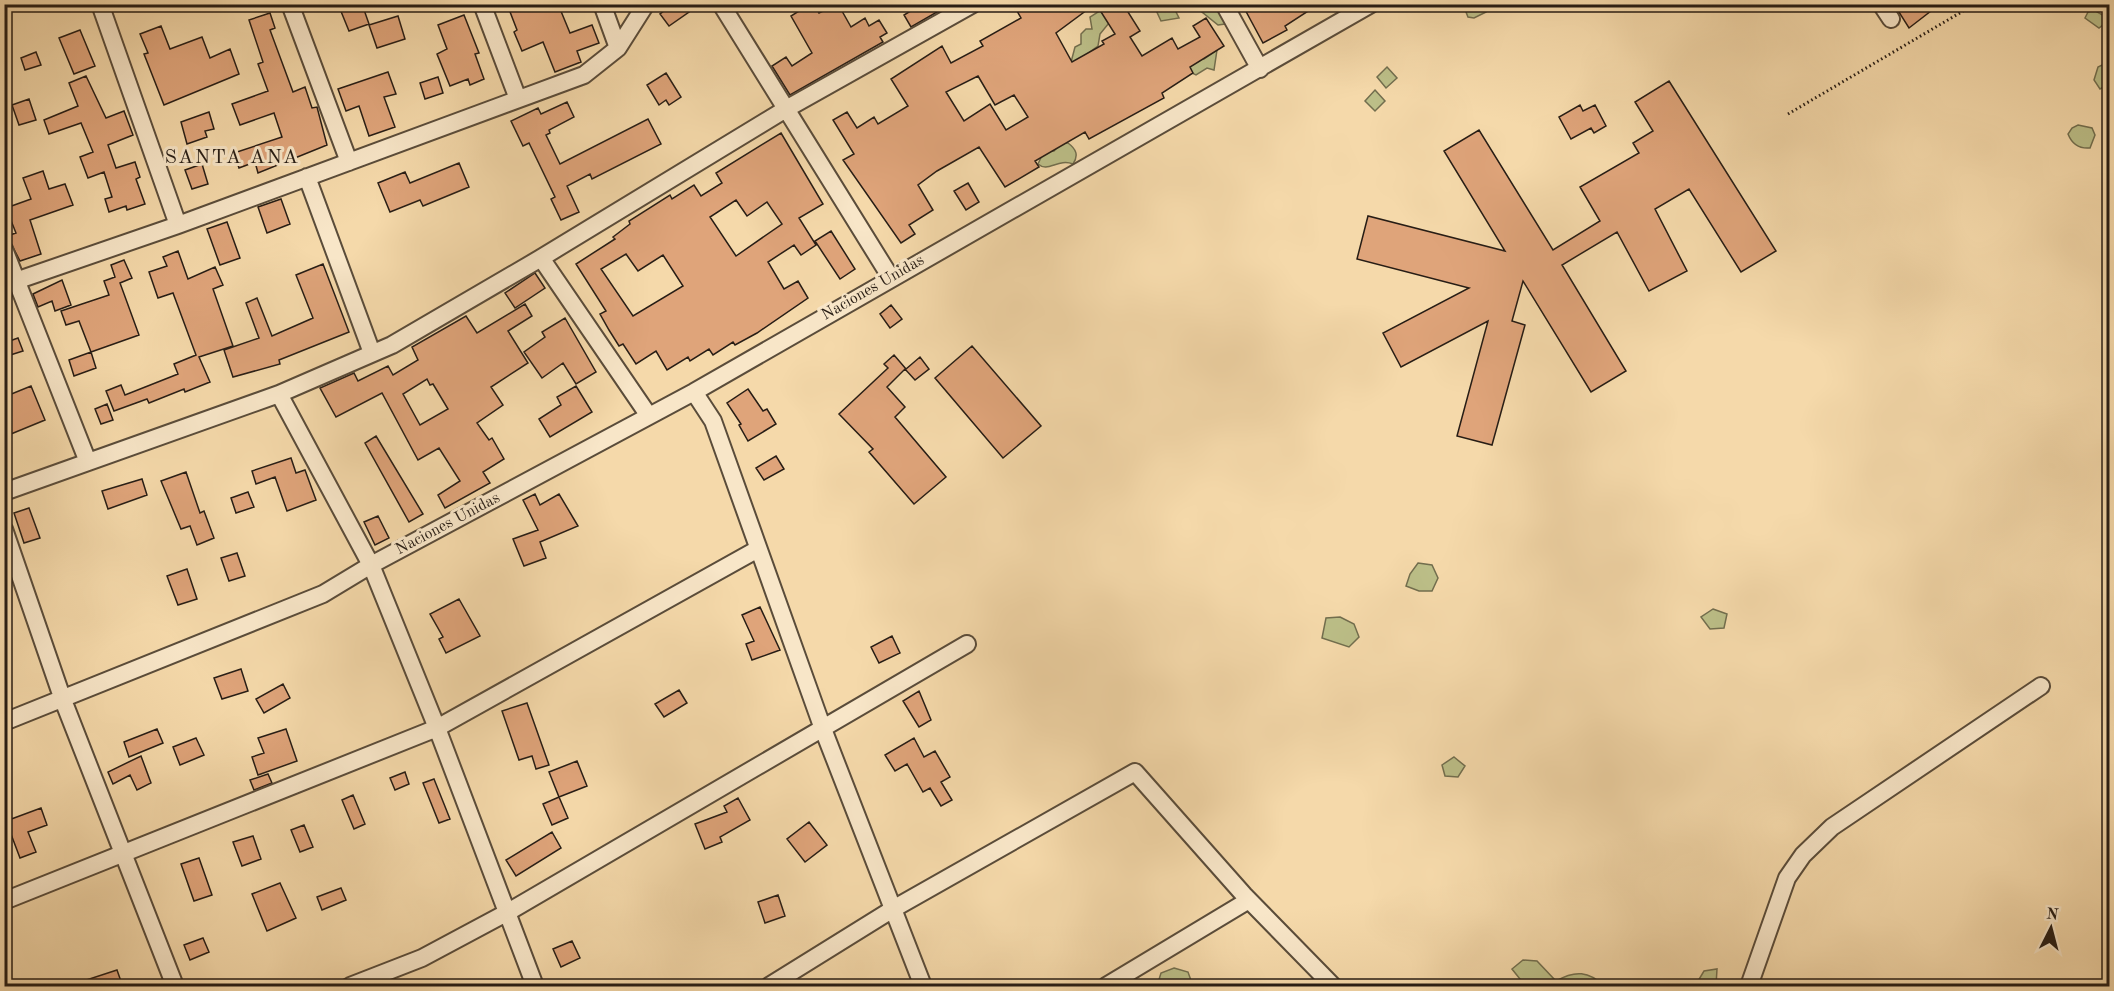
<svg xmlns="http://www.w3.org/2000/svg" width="2114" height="991" viewBox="0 0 2114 991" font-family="'Old Standard TT',serif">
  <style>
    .grass { fill: #bcbf88; stroke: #726e4e; stroke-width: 1.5 }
    .building { fill: #dfa47a; stroke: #271d15; stroke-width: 1.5; fill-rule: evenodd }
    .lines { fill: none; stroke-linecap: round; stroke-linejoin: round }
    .street-casing { stroke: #5a4c3a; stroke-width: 20 }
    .path { stroke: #271d15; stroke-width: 3; stroke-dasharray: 1.5 3; stroke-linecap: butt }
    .street { stroke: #f8e6c8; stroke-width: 16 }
    .labels { text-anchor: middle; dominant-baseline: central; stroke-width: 6; stroke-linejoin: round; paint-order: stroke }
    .street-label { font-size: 16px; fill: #271d15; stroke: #f8e6c8 }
    .quarter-label { font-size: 20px; letter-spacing: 1.5px; fill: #271d15; stroke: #f8e6c8 }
  </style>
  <rect width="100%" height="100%" fill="#f5d9aa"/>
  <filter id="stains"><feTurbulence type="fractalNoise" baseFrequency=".00333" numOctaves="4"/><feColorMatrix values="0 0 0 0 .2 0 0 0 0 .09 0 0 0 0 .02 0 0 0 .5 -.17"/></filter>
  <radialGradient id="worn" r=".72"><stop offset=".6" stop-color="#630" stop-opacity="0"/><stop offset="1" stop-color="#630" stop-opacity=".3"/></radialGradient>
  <!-- grass -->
  <path class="grass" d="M1469,4L1484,6L1486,12L1474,18L1468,17L1464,7Z
    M1159,5L1173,6L1179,18L1161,21L1155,8Z
    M1209,8L1223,11L1227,17L1225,24L1218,25L1202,12Z
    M1101,10L1109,23L1100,34L1098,46L1070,66L1075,47L1081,44V34L1086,29H1092L1090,17Z
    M2094,10L2106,17L2104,24L2099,28L2085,18L2088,12Z
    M1217,50L1214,70L1207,68L1196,75L1190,72V58L1204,59Z
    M2104,64L2109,66V84L2100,89L2094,80L2098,67Z
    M1387,67L1397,78L1386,88L1377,77Z
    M1375,90L1385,101L1375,111L1365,101Z
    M2078,125L2092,128L2095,135L2090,148C2079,149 2072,144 2068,134L2072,128Z
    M1061,143H1068C1076,149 1079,155 1073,164C1058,158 1048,173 1038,164L1044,151H1054Z
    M1418,563L1432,565L1438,578L1432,591H1419L1406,586L1410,574Z
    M1713,609L1727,614L1724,628L1710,629L1701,617Z
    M1340,617L1354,624L1359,637L1349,647L1322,638L1326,618Z
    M1454,757L1465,766L1458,777L1445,776L1442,765Z
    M1523,960L1537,961L1556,981C1575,970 1589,971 1604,986H1520V979L1512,969Z
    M1174,968L1188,972L1193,986H1157L1161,973Z
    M1717,969L1716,986H1695L1704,971Z"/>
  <!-- building -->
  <path class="building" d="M338,4H362L369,24L349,31Z
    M507,4H558L570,33L592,25L599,43L577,51L581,62L555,72L543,42L522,51L514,32L517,30Z
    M673,4H683L689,12L669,26L660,14Z
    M810,4H814L819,13L838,4L851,27L865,18L869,26L879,20L887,33L880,37L883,42L790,95L772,66L786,57L792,66L812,53L791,16Z
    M922,4H951L911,27L904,15Z
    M1013,4H1095L1056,33L1072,62L1104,44L1102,41L1115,34L1096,4H1123L1140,31L1130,37L1142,56L1172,38L1178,49L1200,37L1193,26L1206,18L1224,46L1190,67L1193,73L1162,93L1164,98L1089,139L1085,132L1035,161L1039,167L1005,187L979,147L937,171L918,185L933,210L909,225L915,234L901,243L843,160L854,154L833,120L847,112L857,128L874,117L878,124L908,106L891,79L942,46L951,63L983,46L980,41L1021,18ZM978,76L995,105L1014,95L1028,117L1006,130L990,104L964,121L946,92Z
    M1242,4H1319L1285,26L1287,30L1263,43Z
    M1903,4H1940L1909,28L1897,9Z
    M270,13L275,28L270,30L293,92L305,87L312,108L317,107L327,145L258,173L255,162L239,168L234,153L282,137L274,113L240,125L232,104L268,91L258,64L263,62L249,20Z
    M464,15L479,53L475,54L484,79L470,85L468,79L450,86L437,54L447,49L438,25Z
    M398,16L405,39L377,48L369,25Z
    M161,26L170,49L202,37L210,58L230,49L239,74L164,105L144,54L148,53L140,34Z
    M80,30L95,66L74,74L59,38Z
    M36,52L41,65L25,70L21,58Z
    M388,72L396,94L384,97L395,127L369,136L359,106L346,111L338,89Z
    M666,73L681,97L669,105L666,100L659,105L647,85Z
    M86,76L106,118L124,111L133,135L108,145L116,168L135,162L140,177L136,179L145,204L127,210L126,206L109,212L105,199L112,197L104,172L88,178L80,157L93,152L81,123L49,134L44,120L78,106L69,83Z
    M438,77L443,93L425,99L420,83Z
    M1669,81L1776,251L1741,272L1689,189L1655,209L1687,271L1649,291L1617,232L1562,265L1626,371L1591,392L1523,281L1512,321L1525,325L1492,445L1457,436L1488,321L1401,367L1383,333L1469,288L1357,259L1368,216L1505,251L1444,151L1479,130L1553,250L1600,221L1580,187L1639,153L1633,143L1653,131L1635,102Z
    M29,99L36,120L19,125L12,105Z
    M567,102L574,117L549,130L550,133L546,135L560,164L648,119L661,144L592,179L590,174L567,186L579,212L561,220L551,199L555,197L529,143L523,146L511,121L538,108L541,114Z
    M1580,105L1583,111L1595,105L1606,126L1594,133L1591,128L1571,139L1559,117Z
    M209,112L214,129L205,131L207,137L187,144L181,122Z
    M781,133L823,204L799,218L816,245L801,255L794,245L768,262L784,289L798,281L808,298L757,333L735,345L733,342L713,355L709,349L690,361L688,357L667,370L656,351L636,364L623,344L619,346L609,330L600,314L606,311L576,264L615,239L613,237L630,224L629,221L670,195L672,199L694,185L701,196L722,183L716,173ZM736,200L747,216L767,202L782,224L736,256L710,217ZM626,254L638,271L663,255L683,286L633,316L601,269Z
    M459,163L469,187L423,206L420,200L390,212L378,183L405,172L410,183Z
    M202,164L208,184L192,189L185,170Z
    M43,171L49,189L65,184L73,205L30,220L41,254L20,261L7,236L16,233L6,208L31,199L23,178Z
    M968,183L979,202L966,210L954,191Z
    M281,199L290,224L267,233L258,207Z
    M227,222L240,258L220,265L207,229Z
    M831,231L855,269L840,279L815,241Z
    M178,251L188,279L215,267L223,285L213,289L233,346L199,357L210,382L185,392L184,389L149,403L147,399L114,411L106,391L121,385L125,395L178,374L174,364L196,355L173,293L158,298L149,272L167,266L163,257Z
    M124,260L132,278L120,283L139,335L91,352L79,321L66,325L61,311L109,295L104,281L115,277L111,265Z
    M323,264L349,332L279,360L280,364L233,377L224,350L259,338L246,303L257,298L272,336L313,318L296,275Z
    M535,273L545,288L515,308L505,293Z
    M62,280L71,305L55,311L52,301L38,307L33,294Z
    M525,304L532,316L508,331L528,363L491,387L503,405L477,423L489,440L492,438L504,459L483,472L490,483L445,508L438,495L460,481L439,448L418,460L382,393L336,417L320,388L354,373L358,381L388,366L393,375L418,360L412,347L466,316L477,333ZM427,379L430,385L433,384L448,409L420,425L403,394Z
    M891,305L902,319L890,328L880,314Z
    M565,318L596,372L576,384L563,363L542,378L524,352L545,337L542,332Z
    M18,338L23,351L4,357V343Z
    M972,346L1041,426L1003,458L935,378Z
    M91,352L96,368L74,376L69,360Z
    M894,355L906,369L920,357L929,369L915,380L905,369L887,387L905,407L895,417L946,477L914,504L869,452L873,449L839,414L888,368L884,364Z
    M31,386L45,420L11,434L4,419V397Z
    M576,386L592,412L550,437L539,419L561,405L557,397Z
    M748,389L763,411L767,409L776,424L748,441L739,425L741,424L727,403Z
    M107,404L113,420L101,424L95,409Z
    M376,436L423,514L409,522L365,443Z
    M776,456L784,469L764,480L756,468Z
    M291,458L296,473L305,470L316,500L287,511L275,477L256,484L252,471Z
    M186,472L200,513L204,511L214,538L197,545L190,526L181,529L161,481Z
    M142,479L147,495L108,509L102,491Z
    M248,492L254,507L236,513L231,498Z
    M535,494L540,505L559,494L578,526L540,542L546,558L524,566L513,539L538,530L523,500Z
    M29,508L40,538L24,543L14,513Z
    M378,516L389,538L375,545L364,522Z
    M237,553L245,576L229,581L221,558Z
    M187,569L197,599L178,605L167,576Z
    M459,599L480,636L446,653L439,639L443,637L430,614Z
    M760,607L780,650L752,660L746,644L754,641L742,615Z
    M892,636L900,653L879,663L871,647Z
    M241,669L248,691L222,699L214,678Z
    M283,684L290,698L264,713L256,699Z
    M679,690L687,703L664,717L655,704Z
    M919,691L931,720L919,727L903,701Z
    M527,703L549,765L536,769L532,756L519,760L502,711Z
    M157,729L163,743L129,757L124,742Z
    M286,729L297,761L258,775L252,757L264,753L258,738Z
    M196,738L204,755L180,765L173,747Z
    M914,738L924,757L935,751L950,777L941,782L952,800L941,806L930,788L923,792L907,764L895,771L885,755Z
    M141,756L151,783L137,790L130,775L113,784L108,772Z
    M577,761L587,786L559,797L549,772Z
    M405,772L409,784L395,790L390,778Z
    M268,774L272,783L254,790L250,780Z
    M434,779L450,819L439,823L423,783Z
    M353,795L365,824L354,829L342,800Z
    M559,797L568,818L552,825L543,804Z
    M738,798L750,820L720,837L722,842L705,849L695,824L727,812L724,806Z
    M41,808L47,825L28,832L36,852L20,858L6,821Z
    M809,822L827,845L805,862L787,839Z
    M304,825L313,847L300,852L291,830Z
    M552,832L561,848L516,876L506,860Z
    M253,836L261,859L242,866L233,842Z
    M199,858L212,895L194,901L181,864Z
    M280,883L296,918L267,931L252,894Z
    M341,888L346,900L322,910L317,897Z
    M778,895L785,916L765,923L758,902Z
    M203,938L209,952L190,960L184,945Z
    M572,941L580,958L561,967L553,949Z
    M117,970L123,987H74V984Z"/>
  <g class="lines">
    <!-- street casing -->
    <g class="street-casing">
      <path id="street" d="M100,4L178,225
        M290,4L349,162
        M482,4L518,99
        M602,4L618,48
        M721,4L891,278
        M1224,4L1260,69
        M1881,4L1891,19
        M307,177L372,353
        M4,249L88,462
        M541,258L649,416
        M4,285L178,225L584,75L618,48L646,4
        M694,392L713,421L823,729L923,986
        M279,394L392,345L541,258L786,109L973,4
        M4,492L279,394L371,565L437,728L535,986
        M4,529L63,700L175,986
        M4,722L323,594L371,565L694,392L1371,4
        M4,901L437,728L758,549
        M350,986L422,958L508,912L967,644
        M769,986L893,909L1135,772L1244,895L1333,986
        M1106,986L1249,900
        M1749,986L1787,878L1803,855L1832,827L2041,686"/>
    </g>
    <!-- path -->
    <path class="path" d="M1788,114L1975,4"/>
    <!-- street -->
    <use href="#street" class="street"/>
  </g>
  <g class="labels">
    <!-- street labels -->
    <g class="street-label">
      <text transform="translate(873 288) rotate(-30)">Naciones Unidas</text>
      <text transform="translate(448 524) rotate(-28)">Naciones Unidas</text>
    </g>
    <!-- quarter labels -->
    <g class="quarter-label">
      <text x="232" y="158">SANTA ANA</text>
    </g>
  </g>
  <!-- margin -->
  <rect width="2114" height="991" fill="none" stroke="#f5d9aa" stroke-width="24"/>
  <rect x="6" y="6" width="2102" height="979" fill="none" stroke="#271d15" stroke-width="3"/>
  <rect x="12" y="12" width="2090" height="967" fill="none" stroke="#271d15" stroke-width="1.5"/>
  <!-- north arrow -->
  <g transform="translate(2051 928) rotate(6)" stroke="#f8e6c8" stroke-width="4.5" paint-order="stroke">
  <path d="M0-4.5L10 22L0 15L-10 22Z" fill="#271d15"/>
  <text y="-9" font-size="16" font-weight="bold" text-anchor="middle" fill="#271d15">N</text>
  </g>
  <rect width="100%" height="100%" filter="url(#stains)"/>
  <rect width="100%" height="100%" fill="url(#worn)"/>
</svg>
